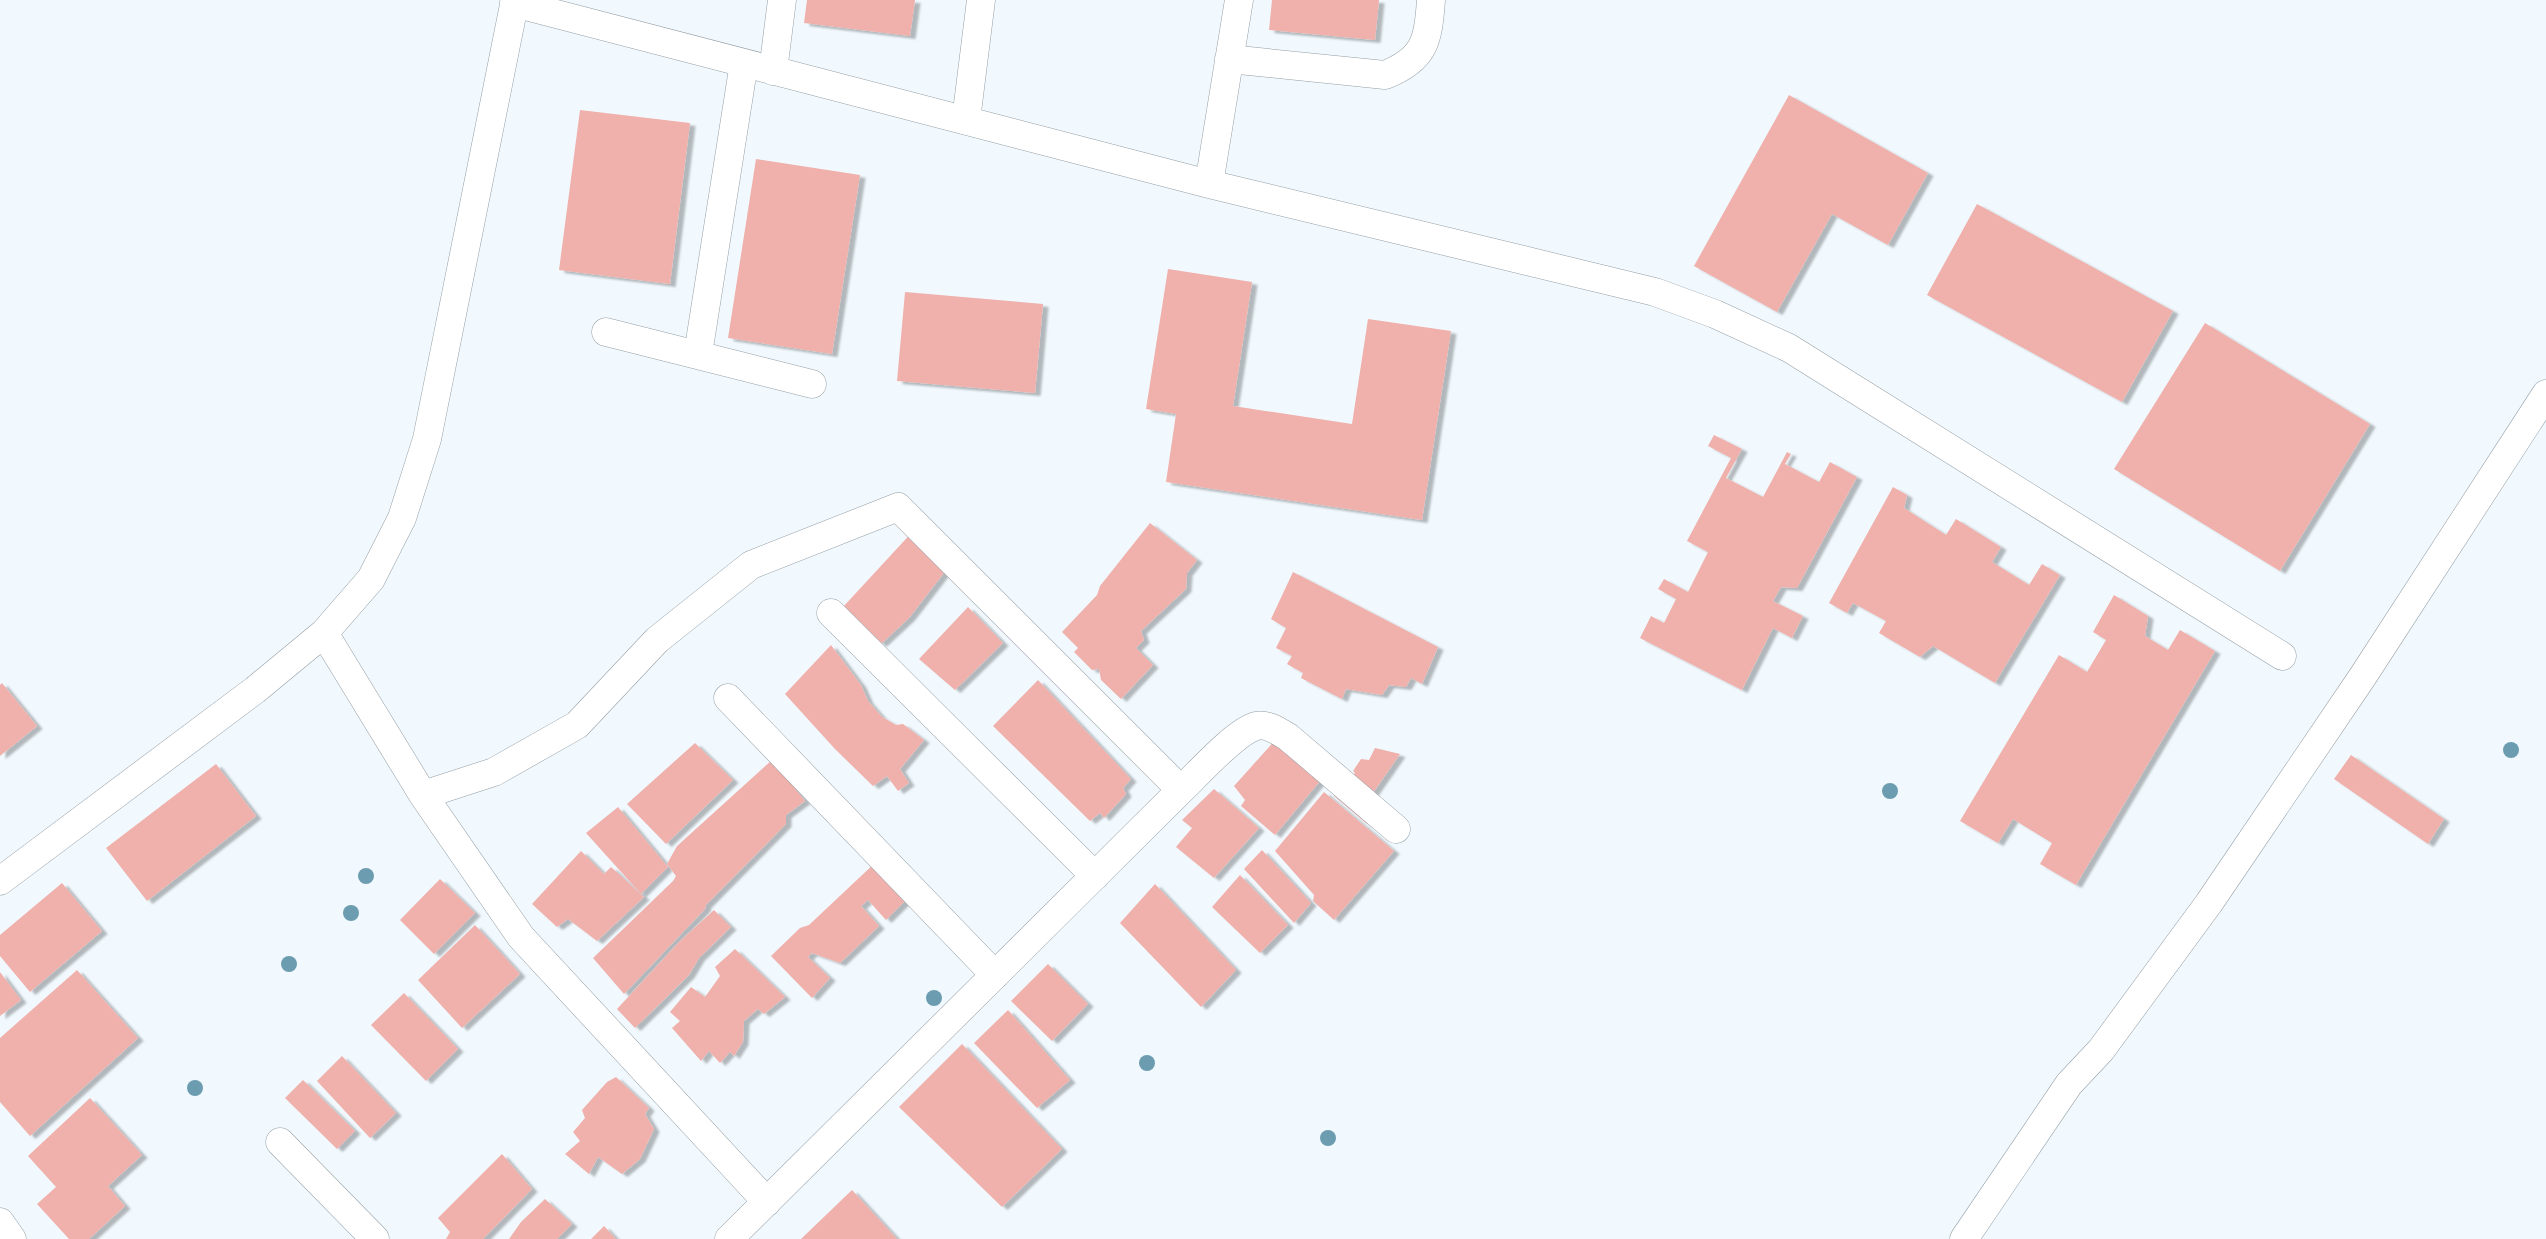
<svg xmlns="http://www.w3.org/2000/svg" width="2546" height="1239" viewBox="0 0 2546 1239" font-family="'Golos Text',sans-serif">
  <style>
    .building { fill: #f0b0ab; filter: url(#shadow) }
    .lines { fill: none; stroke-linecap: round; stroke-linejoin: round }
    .minor-casing { stroke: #959ea4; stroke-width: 29 }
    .minor { stroke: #fff; stroke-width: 28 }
    .tree { fill: #6c9caf }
  </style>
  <defs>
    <filter id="shadow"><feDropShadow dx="5.5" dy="3" stdDeviation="1" flood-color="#0004"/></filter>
  </defs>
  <rect width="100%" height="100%" fill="#f1f9fe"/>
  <!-- building -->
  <path class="building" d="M807,0H915L910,36L804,23Z
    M1272,0H1379L1375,40L1269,30Z
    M1789,95L1928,173L1888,245L1832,214L1777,312L1694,266Z
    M580,110L690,123L670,284L559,270Z
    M756,159L860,175L832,354L728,338Z
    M1977,204L2173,311L2122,402L1927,295Z
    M1168,269L1252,282L1233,406L1352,424L1368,319L1451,331L1422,520L1166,482L1176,414L1146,409Z
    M905,292L1043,304L1035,393L897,381Z
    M2205,323L2370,424L2280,571L2114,469Z
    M1714,435L1742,449L1726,478L1763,497L1787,452L1791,454L1785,464L1819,482L1830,462L1857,477L1797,588L1781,587L1773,601L1803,616L1792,638L1773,628L1742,690L1640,638L1651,616L1664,623L1676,599L1658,589L1664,579L1688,592L1708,552L1687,541L1731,458L1708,446Z
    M1893,487L1907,495L1904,508L1946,535L1956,519L2001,547L1992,562L2029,585L2042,564L2060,575L1995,683L1933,646L1920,657L1879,633L1886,621L1853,603L1847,613L1829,603Z
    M1150,523L1197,560L1187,573L1186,589L1141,631L1144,640L1136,648L1153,665L1121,699L1101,680L1099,669L1092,670L1074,652L1078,648L1062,632L1097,595L1100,586Z
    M916,528L950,565L909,618L881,644L843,607Z
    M1293,572L1438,647L1422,684L1411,678L1406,687L1389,685L1382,695L1346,689L1342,699L1301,678L1303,673L1287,664L1292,656L1276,648L1286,628L1271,619Z
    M2114,595L2148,616L2145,636L2168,650L2180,630L2215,651L2076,885L2040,864L2052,843L2013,819L1998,843L1960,821L2059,655L2087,672L2106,640L2093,632Z
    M968,607L1003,643L955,690L919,659Z
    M831,645L861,685L868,701L882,717L896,725L903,724L924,740L900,769L909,783L898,791L887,776L873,786L835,749L785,694Z
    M1038,680L1131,779L1123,788L1126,794L1104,818L1100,813L1090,821L993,726Z
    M2,683L37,726L0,756V685Z
    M1278,737L1320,781L1275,835L1241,806L1245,800L1234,786Z
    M695,743L733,780L666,844L627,804Z
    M1375,748L1400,754L1366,803L1377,812L1367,824L1334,796L1355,773L1353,771L1361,759L1369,760Z
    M2351,755L2444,819L2428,844L2334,779Z
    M772,760L805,801L786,815V824L706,905L705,909L624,994L593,958L673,881L676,876L667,864L677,846Z
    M216,764L256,816L147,901L106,848Z
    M1214,789L1259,828L1214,878L1176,847L1192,828L1182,820Z
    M1324,792L1394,851L1334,920L1313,901L1314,895L1275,851Z
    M618,807L668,867L641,894L586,833Z
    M1262,850L1311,903L1294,923L1244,869Z
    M581,851L604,874L611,867L644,897L597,941L568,919L557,927L532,904Z
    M877,861L910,896L886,920L868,900L861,906L879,926L840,963L812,953L808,957L830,978L812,998L771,956L800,928L809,925Z
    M1240,875L1288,925L1260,953L1212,907Z
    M440,879L475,913L434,954L400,920Z
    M62,883L102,931L30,992L0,956V935Z
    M1155,884L1236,970L1201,1007L1120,923Z
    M714,910L731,927L699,958L689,975L635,1028L617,1009L679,942Z
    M475,925L520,974L462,1028L418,980Z
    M735,949L785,997L764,1014L758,1009L744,1021L743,1042L734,1056L730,1052L720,1063L709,1051L701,1061L672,1028L680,1021L670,1012L691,987L705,997L720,976L715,967Z
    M1048,964L1088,1004L1052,1041L1011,1001Z
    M77,970L138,1038L30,1136L0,1102V1038Z
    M0,972L21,1000L0,1016Z
    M404,993L458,1049L426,1081L371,1025Z
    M1008,1010L1070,1080L1037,1108L974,1043Z
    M962,1044L1062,1149L1002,1207L899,1107Z
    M342,1056L396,1113L370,1138L317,1081Z
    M616,1077L649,1108L645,1114L654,1129L640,1159L622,1174L598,1157L589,1174L565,1154L580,1141L573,1132L585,1118L582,1110L607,1082Z
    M303,1080L355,1131L337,1149L285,1098Z
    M90,1098L142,1155L108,1186L125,1206L89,1239H69L37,1204L56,1187L28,1156Z
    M502,1154L532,1189L483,1239H446L450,1232L438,1218Z
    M852,1190L897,1239H801Z
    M545,1199L572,1224L557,1239H509L521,1222Z
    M604,1226L616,1239H591Z"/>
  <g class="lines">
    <!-- minor casing -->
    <g class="minor-casing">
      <path id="minor" d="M514,3L1209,184L1655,292L1715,314L1789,348L2282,656
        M1229,59L1385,75C1425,59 1428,41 1431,0
        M773,71L782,0
        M966,120L981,0
        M1209,184L1239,0
        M606,332L812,384
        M698,354L744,63
        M831,613L1095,876
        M324,633L423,795L494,772L577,725L657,640L751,565L898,507L1181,790
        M728,698L995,975
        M423,795L521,937L767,1202
        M0,881L255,690L324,633L371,579L402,518L427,439L515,0
        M280,1142L375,1239
        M0,1222L12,1239
        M729,1239L1181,790C1198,774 1235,732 1256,726C1267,723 1279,732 1288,737L1396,829
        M1964,1239L2069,1084L2101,1050L2209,903L2363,676L2546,394"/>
    </g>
    <!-- minor -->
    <use href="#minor" class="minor"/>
  </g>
  <!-- trees -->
  <g class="tree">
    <circle cx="2511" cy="750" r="8"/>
    <circle cx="1890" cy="791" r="8"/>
    <circle cx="366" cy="876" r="8"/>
    <circle cx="351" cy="913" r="8"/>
    <circle cx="289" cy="964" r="8"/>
    <circle cx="934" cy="998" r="8"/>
    <circle cx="1147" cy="1063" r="8"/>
    <circle cx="195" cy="1088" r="8"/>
    <circle cx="1328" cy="1138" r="8"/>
  </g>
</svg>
